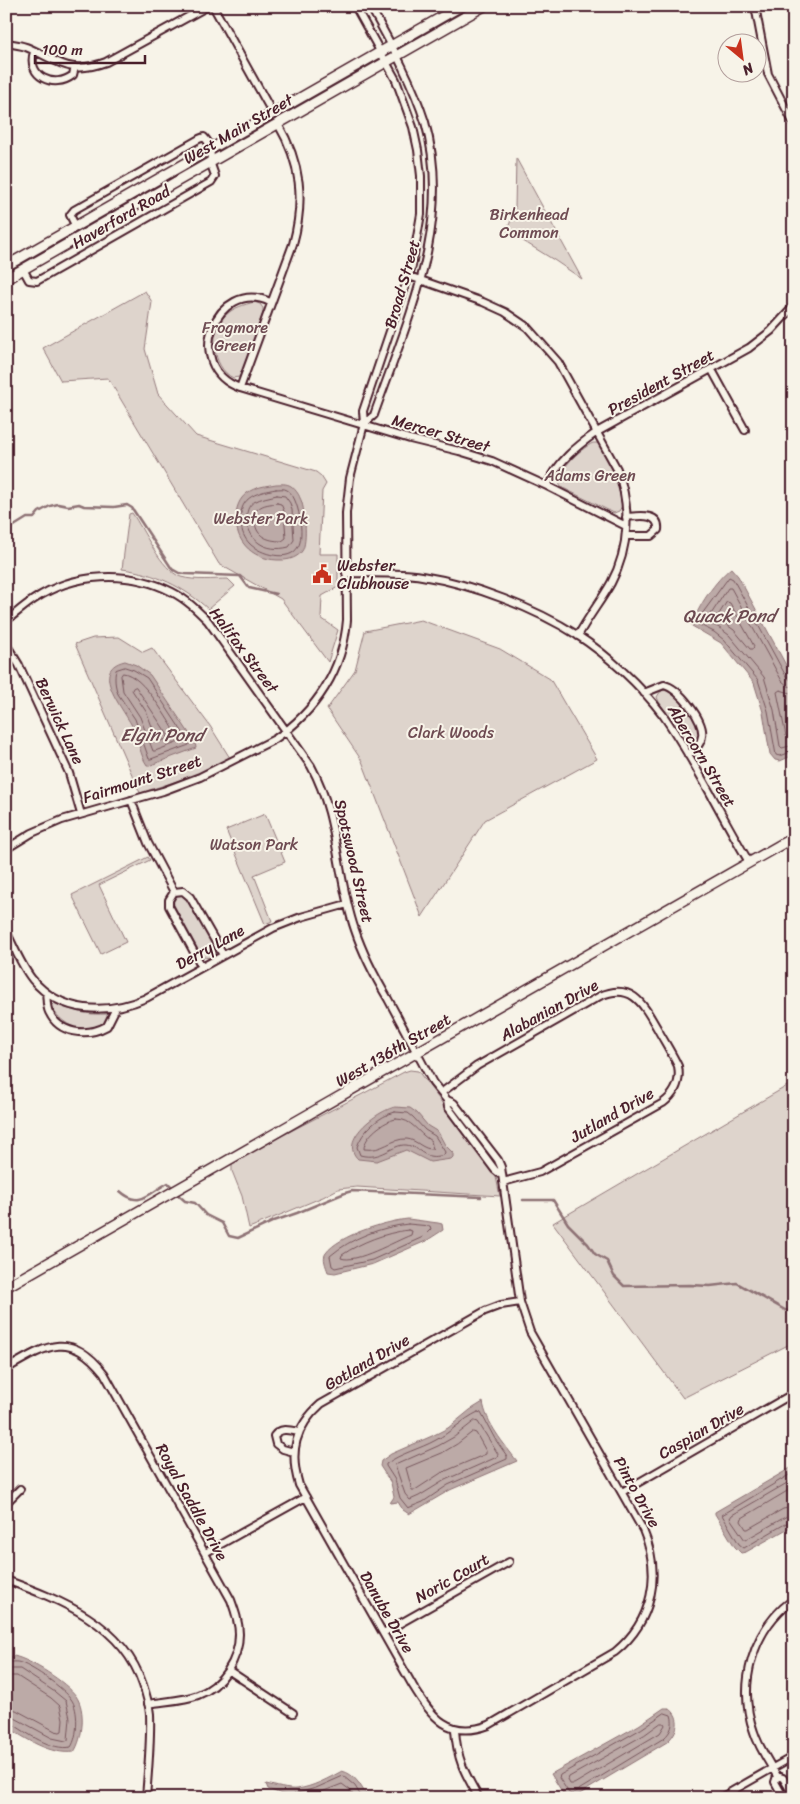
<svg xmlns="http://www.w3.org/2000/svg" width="800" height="1804" viewBox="0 0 800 1804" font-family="Sriracha,sans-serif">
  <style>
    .green { fill: #ded4cc; stroke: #947a7c }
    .water { fill: #bcaaa7; stroke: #8e7275 }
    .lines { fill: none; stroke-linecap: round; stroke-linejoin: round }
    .shore { stroke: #78575d; stroke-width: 1 }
    .stream { stroke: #8e7275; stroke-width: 2.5 }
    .street-casing { stroke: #4a1f2b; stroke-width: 10 }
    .secondary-casing { stroke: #4a1f2b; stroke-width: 12 }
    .street { stroke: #f7f3e8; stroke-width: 6 }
    .secondary { stroke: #f7f3e8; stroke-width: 9 }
    .labels { text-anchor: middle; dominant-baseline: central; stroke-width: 4; stroke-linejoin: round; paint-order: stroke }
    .street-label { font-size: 16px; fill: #4a1f2b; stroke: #f7f3e8 }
    .park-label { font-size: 16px; fill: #6f4c53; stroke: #f7f3e8 }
    .poi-label { font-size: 16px; fill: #4a1f2b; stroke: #f7f3e8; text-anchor: start }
    .water-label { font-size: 18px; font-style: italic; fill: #6c4950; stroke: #f7f3e8 }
  </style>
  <rect width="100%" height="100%" fill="#f7f3e8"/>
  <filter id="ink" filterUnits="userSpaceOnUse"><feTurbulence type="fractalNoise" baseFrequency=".02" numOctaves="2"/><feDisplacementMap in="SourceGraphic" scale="10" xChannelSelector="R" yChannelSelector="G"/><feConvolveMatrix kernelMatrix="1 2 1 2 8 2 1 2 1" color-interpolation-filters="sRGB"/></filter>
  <g filter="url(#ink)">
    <!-- green -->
    <path class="green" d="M516,158L582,279L554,260L507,231L515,209Z
      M145,291L152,302L145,349L158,394L196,436L316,472L321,476L326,484L322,491L319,554H338V587L322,596L321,618L338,630L328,662L281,599L219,564L108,378L61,381L43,348Z
      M254,302L260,304L263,308V313L242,372L239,377L233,378C212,367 208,331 226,315C234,307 244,305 254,302Z
      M593,443H597L601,446L617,479L622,506L619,511L614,513L561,487C552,474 581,448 593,443Z
      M132,513C144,530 161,570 181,577C195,581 213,579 228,579L235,586L208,609C184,587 155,573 122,569L129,514Z
      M421,620L500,649L550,679L597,759L485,820L422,917L362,761L327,709L355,670L365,631Z
      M119,637L143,652L152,648L210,726L230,758L193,776L140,793L75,644L93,638Z
      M667,689C679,697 701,718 700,734C700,738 697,742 695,746L691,747L688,744L659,702L657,697C660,692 661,690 667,689Z
      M265,814L285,862L254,875L272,921L265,924L226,830Z
      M148,857L150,860L99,885L126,942L101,954L72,895Z
      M182,894L186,895L215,946L216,953L211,958L203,957L201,955L174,905C173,898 175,895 182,894Z
      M54,1003C75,1012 85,1015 109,1014C99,1044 62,1028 51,1006Z
      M410,1070L418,1071L488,1164L496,1177L500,1196L357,1187L338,1189L323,1197L249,1228L242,1196L232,1171V1162C289,1131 347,1103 404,1072Z
      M794,1082V1342L683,1398L553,1223Z"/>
    <!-- water -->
    <path class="water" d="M276,484C281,484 286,483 291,486C294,488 299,494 300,498C305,506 308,543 302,551C298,557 290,560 282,560C255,561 235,544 236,517C236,508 239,499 247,493C255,487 265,486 276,484Z
      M731,568L738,576L794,680V755L780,761L775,760L770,754L763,712L754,683L721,643L692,626C697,607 716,580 731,568Z
      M125,661L136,665L150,675L195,742L196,748L151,765H147C140,755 139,742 135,732C128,713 86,670 125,661Z
      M395,1107L410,1108L417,1113L428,1126L438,1132L445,1145L453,1153V1157L451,1159L430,1162L406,1150L377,1161L358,1159C338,1140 377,1111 395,1107Z
      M408,1219L438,1223L442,1224L443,1230L426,1241L373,1264L335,1273L328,1272C326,1266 322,1258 326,1253C339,1235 387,1221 408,1219Z
      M483,1402C486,1423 504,1444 517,1461L450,1490L409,1514L403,1510L398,1502L390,1503L394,1497L391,1483L380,1466L381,1461L391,1454L432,1436L448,1428L470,1410Z
      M794,1466V1525L746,1552L741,1553L735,1547L715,1514V1512Z
      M14,1656C31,1660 66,1682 76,1696C86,1710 83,1738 74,1752C50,1755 26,1739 6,1726V1658Z
      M664,1708H669C682,1718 678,1732 667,1742L573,1798H566L551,1774L639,1725Z
      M342,1771C355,1774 361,1786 368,1798H293L268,1789L266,1784C276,1786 287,1790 297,1789C313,1787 329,1778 342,1771Z"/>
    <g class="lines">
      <!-- shore -->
      <path class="shore" d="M276,489C280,489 284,488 287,490C299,496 305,537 298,547C289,563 260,554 250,544C244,538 242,532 241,524C238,498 254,493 276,489Z
        M277,495L285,496L290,503L292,510L294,540L289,547C266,553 246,541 247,515C247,510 249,505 254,502C261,498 269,497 277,495Z
        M277,503L281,504L284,511L286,538L282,541C267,541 255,536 255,520C254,516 254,511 258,509C263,504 271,504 277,503Z
        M727,602L730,603L754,646L753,649H750L734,630L717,618Z
        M125,667L134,670L147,678L189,742V745L151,759H149L135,719L118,694C115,686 114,678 116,670Z
        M123,673C144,675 168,721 180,739L179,742L155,751H153L140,717L123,691L121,676Z
        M794,681L787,678L733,579L729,577L699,618L698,624L714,632L724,640L758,680L768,711L776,755L780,756L794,751
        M136,687L168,735L167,739L160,741L157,740L147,713L132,690L133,688Z
        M794,687L788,686L782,681L731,588H728L706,622L718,627L729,635L764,677L774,710L780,746L782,748L794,745
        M794,694L780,690L777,692L786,736L794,737
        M395,1112L408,1113L413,1117L425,1130L435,1136L445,1152L444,1155C422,1161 422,1147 406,1145C392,1144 382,1161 360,1155L357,1147C362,1131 379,1116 395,1112Z
        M396,1119C413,1119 416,1132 431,1141L433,1149C423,1150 417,1140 407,1139C391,1138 383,1152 364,1149C364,1136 384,1121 396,1119Z
        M408,1224L430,1226L431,1229L423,1237L372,1260L335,1268L332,1266L330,1256C351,1238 381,1227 408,1224Z
        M408,1230L412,1231L411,1235C395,1241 356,1264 341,1258L342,1255C361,1242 385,1233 408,1230Z
        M478,1412L481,1413L495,1439L507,1456V1459L448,1485L423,1502L408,1508L400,1498L395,1480L386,1466V1464C401,1453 420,1449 436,1440C451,1432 463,1419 478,1412Z
        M475,1421L478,1422L498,1454L497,1457L445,1480L419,1496L410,1500L405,1494L395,1465L438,1446L454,1437Z
        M473,1432L476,1433L486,1451V1454L441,1473L415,1490H412L406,1468L442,1453L457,1444Z
        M794,1472L722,1515L739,1544L744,1548L790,1521H794
        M794,1479L732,1515L730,1518L745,1540L787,1516L794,1515
        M794,1487L742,1518L741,1521L746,1529H748L783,1509L794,1507
        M6,1663C12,1662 16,1661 21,1663C33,1667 65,1689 71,1699C79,1709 78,1737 71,1747C51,1751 27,1733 11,1723L6,1722
        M6,1669H20L55,1692L66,1701L70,1718L68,1740L66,1741L52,1738L13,1717L6,1716
        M6,1676H17L51,1698L60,1706L63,1719L62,1731L60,1732L55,1731L16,1710L6,1708
        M665,1713L671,1715C674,1724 671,1732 664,1738L572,1794L569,1793L559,1778L560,1775L641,1729Z
        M661,1723H664L665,1725L660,1733L574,1784H570L568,1780L569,1777L644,1735Z
        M292,1798L294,1794L316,1788L343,1776L355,1786L362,1798
        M306,1798L342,1784L350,1790L355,1798"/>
      <!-- stream -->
      <path class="stream" d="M6,531L27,518H34L39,512L50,506L58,504L68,506L79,504L84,506L114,507L127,505L132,508L172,569L179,573L186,574L240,576L249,588L276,594
        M120,1191C140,1209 149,1193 168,1183L173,1188
        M176,1193L185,1201L195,1203L206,1215L222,1223L229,1236L238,1238L274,1221L297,1213L345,1193L352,1191L481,1197
        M523,1200H553L568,1224L588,1244L595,1254L607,1261L614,1276L624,1286L690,1285L710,1286L737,1283L785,1310L794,1312"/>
      <!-- street casing -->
      <g class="street-casing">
        <path id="street" d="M213,6L273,114
          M755,6L768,74L794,124
          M6,43C13,44 20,45 26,47C58,60 68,76 106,62L208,6
          M34,52C26,76 54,90 73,75L75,67
          M23,269L29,280L37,281L211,182L215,176C214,172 212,168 211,164C210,153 213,146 204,137L199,139L74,210L70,215L76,227
          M409,276L483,302L505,312L527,327L558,362L617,469C631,505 630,548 611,583C601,601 588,617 578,636
          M270,302C217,277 180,366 240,388L293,244C305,200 301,163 278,124
          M712,370L745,430
          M240,388L410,439L459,451L492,461L547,486L626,526
          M364,424L374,415C407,321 454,223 425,122C412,81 391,44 370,6
          M547,486C557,462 577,446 597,432L749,348L771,331L794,306
          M626,536H651L658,530C660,512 639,516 626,517
          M346,573C372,574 397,572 422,576C472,584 535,608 577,635C608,655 641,686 663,715C696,762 720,814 749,862
          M6,621C15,614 24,606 33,600C74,572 129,570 172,592C186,599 197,610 208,621L311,766C339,817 336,876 355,930C363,954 375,977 388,999C403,1027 418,1055 433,1083L447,1100L454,1103L498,1160L501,1167L520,1302L530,1332L643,1530C662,1574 653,1621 615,1652L489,1725C449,1740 432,1717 413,1686L299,1485C289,1452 295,1427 321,1404L485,1311L501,1305L520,1302
          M6,644L19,665L69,773L81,814
          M644,693L664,685C679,688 705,721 702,736C701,745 694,750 688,755
          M131,800L148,843L174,892
          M6,849L32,833L62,820L163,791L200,777L275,739C316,711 343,670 347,620L346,513L350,478L364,424L363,411L412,266L421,214V176L418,150L413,127L396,80L355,6
          M6,931C14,947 21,965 32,979C61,1014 107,1015 146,998L273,928L301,917L347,904
          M202,967L169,906V900L174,892L183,891L190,897L223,955
          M46,992C47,998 46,1006 49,1012C59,1034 87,1037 107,1026L116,1008
          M441,1093L477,1066L600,996C632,982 643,1004 657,1028C664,1041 672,1053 678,1066C681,1082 675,1094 663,1103L540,1172L503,1182
          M447,1100L448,1107L495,1170L501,1175
          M6,1369C47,1345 70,1330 104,1373L231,1600C235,1611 239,1622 239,1634C239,1660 222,1686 198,1695C183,1701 164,1701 148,1704
          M294,1452L283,1449L276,1444L274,1436C280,1427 290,1430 299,1432
          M622,1492L794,1393
          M6,1503L20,1489
          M205,1553L306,1497
          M6,1580C61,1600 123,1624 143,1685C146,1694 149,1704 150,1714C151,1742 148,1770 146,1798
          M794,1599C752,1629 737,1685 754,1732C759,1748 769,1762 777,1776L783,1778L794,1796
          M383,1633L509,1562
          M228,1670L293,1713
          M455,1730C457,1759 464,1772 479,1798
          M777,1776L775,1782L784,1798
          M720,1798L794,1756"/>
      </g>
      <!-- secondary casing -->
      <g class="secondary-casing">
        <path id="secondary" d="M6,266L461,6
          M6,279L484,6
          M6,1287L794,837"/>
      </g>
      <!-- street -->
      <use href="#street" class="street"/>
      <!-- secondary -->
      <use href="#secondary" class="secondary"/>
    </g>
  </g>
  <!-- icons -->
  <defs>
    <g id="civic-bare" transform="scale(1.5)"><path d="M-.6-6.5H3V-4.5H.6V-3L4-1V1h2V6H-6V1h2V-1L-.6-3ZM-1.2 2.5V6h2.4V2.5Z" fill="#c8321e" stroke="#f7f3e8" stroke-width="2.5" paint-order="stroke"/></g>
  </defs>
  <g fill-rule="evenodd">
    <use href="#civic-bare" x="322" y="574"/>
  </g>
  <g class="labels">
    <!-- street labels -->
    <g class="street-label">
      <text transform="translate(238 129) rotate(-30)">West Main Street</text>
      <text transform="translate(121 217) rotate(-30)">Haverford Road</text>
      <text transform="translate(402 284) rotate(-74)">Broad Street</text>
      <text transform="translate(661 382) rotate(-29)">President Street</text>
      <text transform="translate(441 433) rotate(16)">Mercer Street</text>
      <text transform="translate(244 650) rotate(53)">Halifax Street</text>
      <text transform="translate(60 721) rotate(65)">Berwick Lane</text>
      <text transform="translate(702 756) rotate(59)">Abercorn Street</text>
      <text transform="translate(142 779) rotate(-18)">Fairmount Street</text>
      <text transform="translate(354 861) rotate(77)">Spotswood Street</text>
      <text transform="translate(210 947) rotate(-29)">Derry Lane</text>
      <text transform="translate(549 1010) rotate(-29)">Alabanian Drive</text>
      <text transform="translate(393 1050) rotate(-30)">West 136th Street</text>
      <text transform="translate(612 1115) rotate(-30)">Jutland Drive</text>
      <text transform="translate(367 1362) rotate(-30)">Gotland Drive</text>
      <text transform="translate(701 1431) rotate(-30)">Caspian Drive</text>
      <text transform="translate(637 1492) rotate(61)">Pinto Drive</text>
      <text transform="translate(192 1502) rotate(61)">Royal Saddle Drive</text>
      <text transform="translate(452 1578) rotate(-30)">Noric Court</text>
      <text transform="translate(387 1612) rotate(60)">Danube Drive</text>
    </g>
    <!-- park labels -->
    <g class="park-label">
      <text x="529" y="214">Birkenhead<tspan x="529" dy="18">Common</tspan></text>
      <text x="235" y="327">Frogmore<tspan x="235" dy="18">Green</tspan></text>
      <text x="590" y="475">Adams Green</text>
      <text x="261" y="518">Webster Park</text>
      <text x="451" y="732">Clark Woods</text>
      <text x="254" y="844">Watson Park</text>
    </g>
    <!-- poi labels -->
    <g class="poi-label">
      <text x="337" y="565">Webster<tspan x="337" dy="18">Clubhouse</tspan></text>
    </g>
    <!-- water labels -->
    <g class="water-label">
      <text x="729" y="616">Quack Pond</text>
      <text x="162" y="735">Elgin Pond</text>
    </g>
  </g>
  <!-- margin -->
  <rect width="800" height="1804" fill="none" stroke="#f7f3e8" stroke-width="25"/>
  <rect x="12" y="12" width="775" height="1779" fill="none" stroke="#4a1f2b" stroke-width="2" filter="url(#ink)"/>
  <!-- north arrow -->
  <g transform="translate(742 58) rotate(151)"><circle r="24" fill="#f7f3e8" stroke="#b29e9c"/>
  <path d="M0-4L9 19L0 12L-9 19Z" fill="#c8321e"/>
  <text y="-8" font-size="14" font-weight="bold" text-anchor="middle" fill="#4a1f2b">N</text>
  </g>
  <!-- scale -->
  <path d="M35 55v8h110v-8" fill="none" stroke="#4a1f2b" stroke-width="2.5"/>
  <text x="42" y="55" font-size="15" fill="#4a1f2b" stroke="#f7f3e8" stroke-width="4" paint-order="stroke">100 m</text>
</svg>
